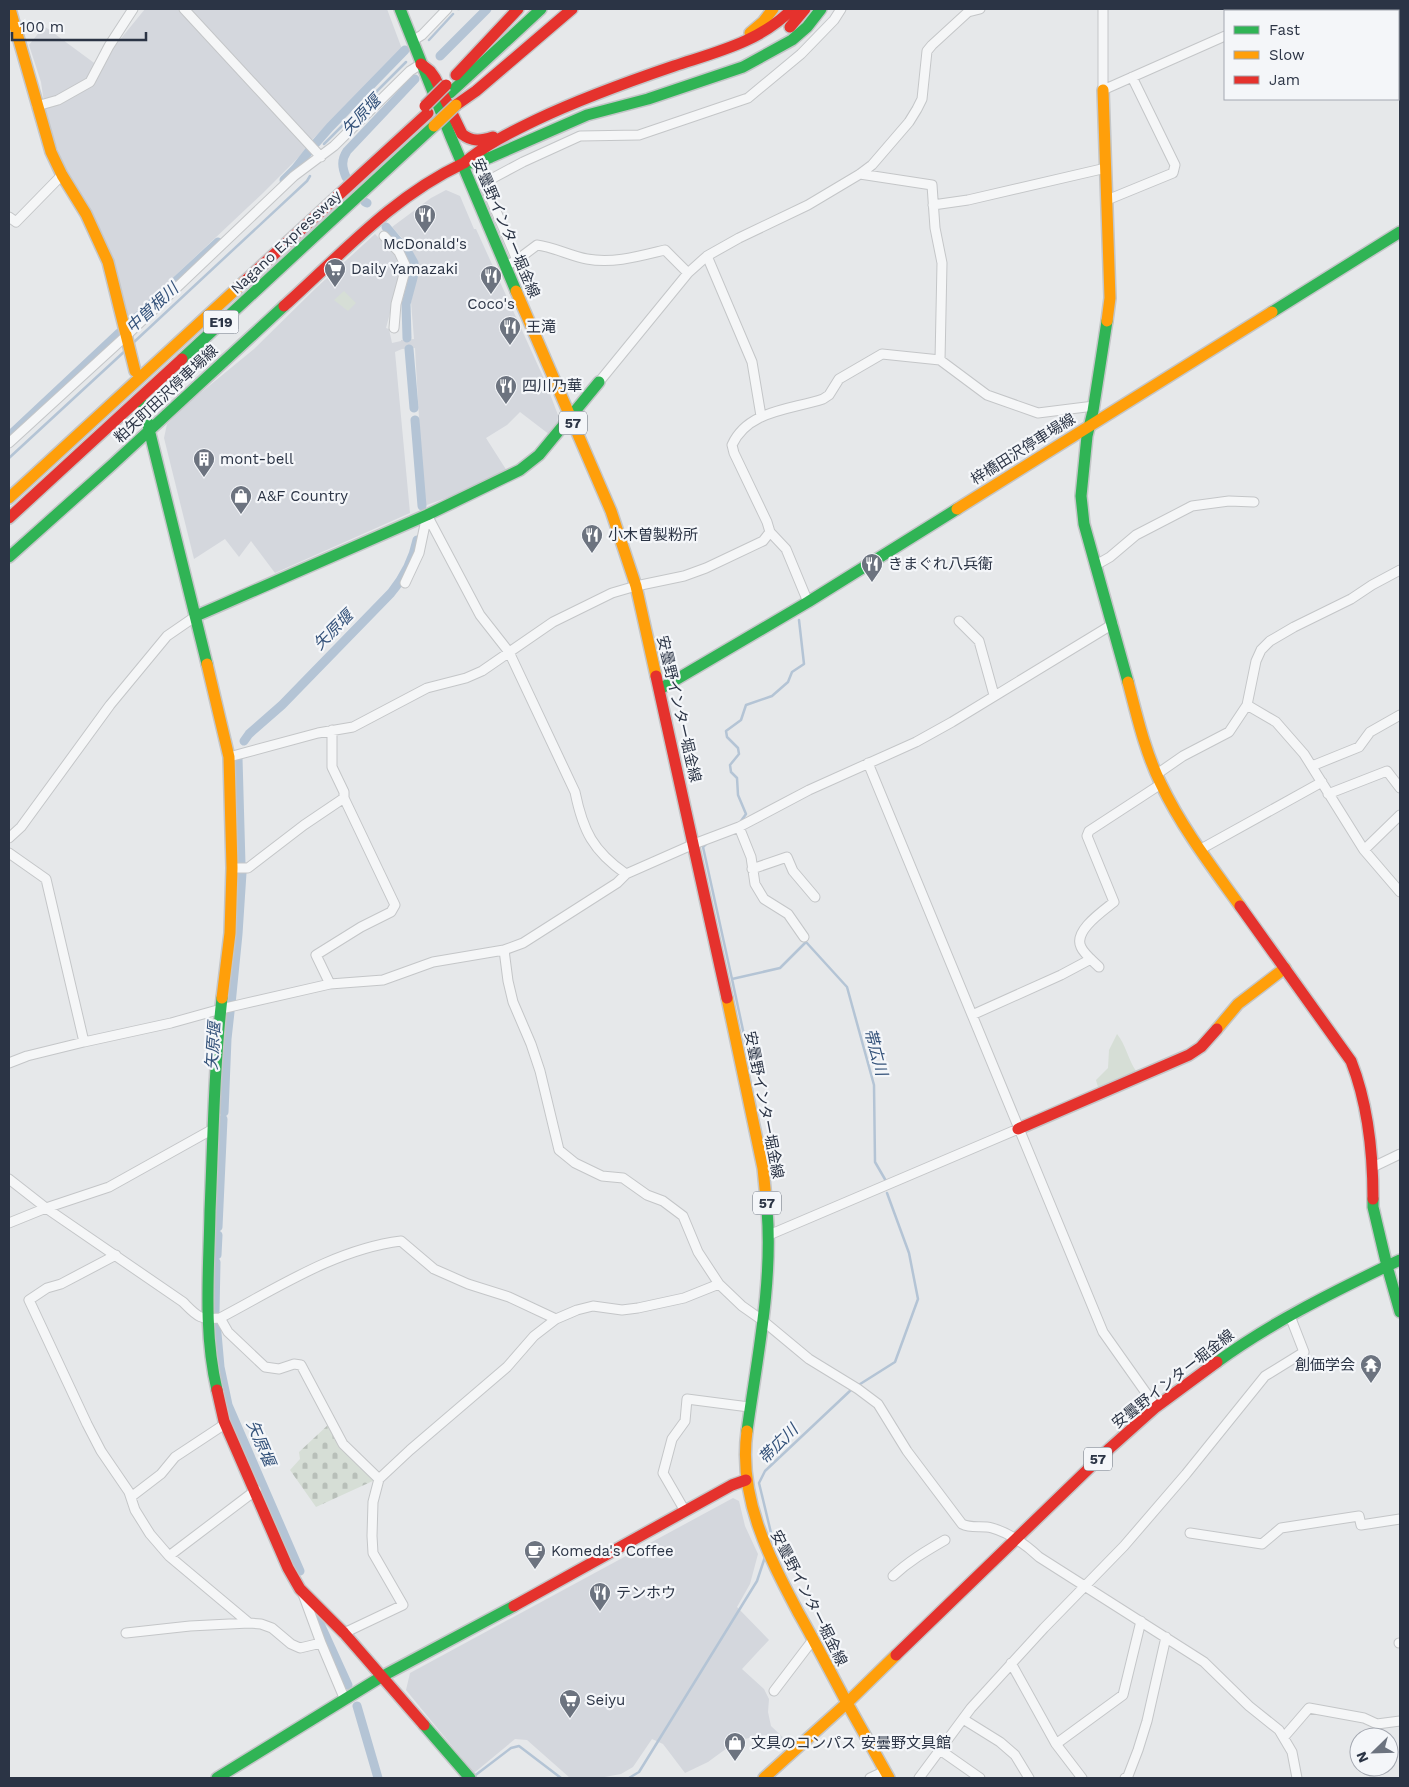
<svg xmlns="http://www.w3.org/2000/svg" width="1409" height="1787" viewBox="0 0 1409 1787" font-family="'Work Sans','Noto Sans JP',sans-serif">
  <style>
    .built { fill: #d4d7dd }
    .grass { fill: #d6ded6 }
    .cemetery { fill: url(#cemetery-stones) }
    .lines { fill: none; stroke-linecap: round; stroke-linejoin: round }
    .stream { stroke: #b4c4d5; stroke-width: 2.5 }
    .canal { stroke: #b4c4d5; stroke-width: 9 }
    .street-casing { stroke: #c4c6c8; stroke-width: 11 }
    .fast-casing { stroke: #c4c6c8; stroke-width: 14 }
    .slow-casing { stroke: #c4c6c8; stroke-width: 14 }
    .jam-casing { stroke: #c4c6c8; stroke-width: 14 }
    .street { stroke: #f5f6f7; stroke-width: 9 }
    .fast { stroke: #30b455; stroke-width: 11 }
    .slow { stroke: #ff9f0a; stroke-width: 11 }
    .jam { stroke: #e5322d; stroke-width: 11 }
    .slow-bridge-casing { stroke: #b8bbbf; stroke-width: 14; stroke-linecap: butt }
    .jam-bridge-casing { stroke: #b8bbbf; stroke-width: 14; stroke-linecap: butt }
    .slow-bridge { stroke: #ff9f0a; stroke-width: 11 }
    .jam-bridge { stroke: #e5322d; stroke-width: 11 }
    .labels { text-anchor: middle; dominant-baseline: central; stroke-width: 4.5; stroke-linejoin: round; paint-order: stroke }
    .shield { fill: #f4f6f9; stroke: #676e7b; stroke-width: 1 }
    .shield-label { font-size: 14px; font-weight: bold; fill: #2b3445 }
    .street-label { font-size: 15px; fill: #2b3445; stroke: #f4f6f9 }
    .poi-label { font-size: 15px; fill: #2b3445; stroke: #f4f6f9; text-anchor: start }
    .water-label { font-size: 16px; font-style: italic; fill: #34527a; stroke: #f4f6f9 }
  </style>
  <defs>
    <pattern id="cemetery-stones" width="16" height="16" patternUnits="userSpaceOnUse" patternTransform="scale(1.25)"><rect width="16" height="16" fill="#d6ded6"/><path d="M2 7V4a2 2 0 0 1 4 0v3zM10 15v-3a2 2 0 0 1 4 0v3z" fill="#b8bfb9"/></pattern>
  </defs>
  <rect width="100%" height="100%" fill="#e6e8ea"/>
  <!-- built -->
  <path class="built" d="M145,9H387L402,49L310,142L309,147L263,193L128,320L113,260L90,208L68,175L47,123L41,82L29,45L44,26L101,68L105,58Z
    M446,190L460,196L474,229H476L545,381L558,415L557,426L550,435L520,412L507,425L486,438L507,471L463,492L424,506L415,348L402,349L395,352L410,513L275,573L251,541L239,557L225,539L194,559L164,438L167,424L193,399L254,349L316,288L375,234L390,249L399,259L402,267L386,328L389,329L392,343L401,341V340L414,339L411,302L418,271V262L410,247L392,227L431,198Z
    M733,1498L739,1501L745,1526L758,1554L750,1584L737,1607L769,1640L742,1669L764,1689L769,1699L768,1712L771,1726L789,1743L782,1750L767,1735L738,1740L708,1762L685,1773L663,1744L652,1739L633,1767L621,1774L599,1778H570L527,1740L515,1739L474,1773L406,1690L410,1673Z"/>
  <!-- grass -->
  <path class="grass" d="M344,291L356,303L348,311L334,300Z
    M1117,1034C1126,1045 1128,1059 1136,1071L1098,1087L1096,1080L1108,1068L1109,1050Z"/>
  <!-- cemetery -->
  <path class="cemetery" d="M329,1424L375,1480L316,1507L290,1470L300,1459L299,1452Z"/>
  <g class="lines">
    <!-- stream -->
    <path class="stream" d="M458,9H459
      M429,40L453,14
      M324,144L406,62
      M133,343L307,181L310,176
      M9,458L126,350
      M741,821L746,814L738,795L737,778L731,772L730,765L739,754L738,748L727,737L726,731L741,720L746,705L772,696L788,682L792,672L804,664L799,620
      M707,843L703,847L732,979L780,968L806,942L847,987L874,1085L875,1162L886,1181
      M732,979L747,1049
      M857,1386L895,1362L918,1299L909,1253L887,1193
      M770,1543L772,1537L759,1483L765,1471L852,1389
      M473,1777L511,1748L519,1746L561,1778
      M629,1778L639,1772L757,1581L765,1557"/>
    <!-- canal -->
    <path class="canal" d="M440,56L487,9
      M316,143L330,127L405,50
      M346,177C342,167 341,160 347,151L415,79
      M284,180L295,169L310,150
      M365,202L367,203
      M386,227L409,254L414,263V274L406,304L407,338
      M135,319L218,242
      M409,349L414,408
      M415,420L422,506
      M9,436L119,333
      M244,741L249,734L282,705L391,593C404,577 413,560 417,540
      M238,758L241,864
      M231,1004L238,934L242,873
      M224,1112L227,1039L230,1012
      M218,1227L223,1119
      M217,1255L218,1235
      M215,1312L216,1262
      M216,1322L220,1367L228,1405L300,1571
      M317,1617L348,1685
      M357,1706L378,1778"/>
    <!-- street casing -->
    <g class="street-casing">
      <path id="street" d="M184,9L321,157
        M1103,9V90L1225,36
        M1283,11L1288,9
        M412,41L422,35L447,9
        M37,106L58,100L90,82L109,46L133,9
        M860,174L932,185L935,228L942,263L940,360
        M1107,200L1173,173L1175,165L1132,77
        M933,205L968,200L1106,168
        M9,217L16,222L62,175
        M384,236L399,252L406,267L396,304L394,328
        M707,256L752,362L761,416
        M517,260L537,245C554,247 570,256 587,259C613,264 640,256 665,250L688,273
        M505,266L517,260L487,190L488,183L493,178L523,162L580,136L639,135L748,98L801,54L834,20L841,9
        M599,382L688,273L707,256L739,238L808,205L860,174L872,165L909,122L917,109L922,99L927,51L932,45L968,12L980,9
        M9,443L127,335L294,176L334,146L410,71L421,64
        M427,515L480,615L509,652L575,792C583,831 593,851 626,874
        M1096,565L1110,557L1136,535L1192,506L1229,501L1254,502
        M405,583L419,553L427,515
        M808,602L786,549L770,532L767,522L734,453L732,445C748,410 790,410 823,399L829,395L839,379L882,354L940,360L987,395L1038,413L1094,406
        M959,621L979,641L994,695
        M1247,705L1276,722L1304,754L1364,850L1400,892
        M229,757L318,733L353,727L427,688L466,678L482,671L553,622L612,593L636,586L684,576L706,568L763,541L770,532
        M868,763L1103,1332L1156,1407
        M1312,766L1359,747L1370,732L1400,715
        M1157,774L1183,756L1229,732L1247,705L1256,661L1261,650L1270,641L1294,627L1351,599L1372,585L1400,570
        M1328,794L1387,771L1400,788
        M739,827L751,857L755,884L764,899L788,914L804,937
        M9,838L21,827L110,705L167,636L196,616
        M1201,849L1322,782
        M1364,850L1400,815
        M9,853L46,879L84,1042
        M232,868H248L304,825L344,798
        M752,869L787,857L793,871L815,897
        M504,950L508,981L513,1002L531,1044L540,1071L559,1150L575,1163L602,1176L623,1178L647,1195L663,1201L683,1216L698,1252L719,1284L742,1306L762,1320L809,1359L858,1389L878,1404L907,1451L962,1524C972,1529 982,1525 992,1528C1010,1533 1025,1544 1039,1557L1204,1662L1249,1706L1279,1730L1292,1752L1297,1778
        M1099,967C1094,962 1084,954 1081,947C1073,931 1103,911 1114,902L1087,836L1089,831L1161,784
        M330,984L316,955L361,927L391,912L395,905L344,798V792L332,767V730
        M972,1015L1061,975L1091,959
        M9,1063L27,1056L84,1042L171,1023L221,1009L330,984L383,980L433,962L504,950L523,943L617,883L626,874L694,844L739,827L809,790L916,742L952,722L1113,624
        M1373,1167L1400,1154
        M9,1179L46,1208L183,1302C197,1316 199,1320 220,1318C277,1288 336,1249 401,1241L434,1269L468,1284L509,1297L556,1319
        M9,1223L46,1208L109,1187L213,1129
        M769,1235L1018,1129
        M116,1255L61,1284L47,1288L29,1300L87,1424L101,1451L129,1492L135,1510L150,1534L169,1556L249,1623
        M220,1318L228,1332L265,1367L279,1369L294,1364L301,1365L343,1444L379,1479
        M131,1497L161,1474L175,1457L225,1424
        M685,1511L663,1473L672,1439L685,1421L687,1399L749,1407
        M1190,1533L1262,1544L1281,1528L1359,1516L1361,1525L1400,1519
        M169,1556L256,1490
        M893,1576C909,1561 926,1551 945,1540
        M303,1594L321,1643
        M126,1633L190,1626L249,1623L261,1624L272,1628L291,1644L300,1648L321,1643L345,1700
        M344,1633L403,1605L373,1553L372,1536L373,1502L379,1479L410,1450L507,1367L534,1336L556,1319L577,1310L593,1306L622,1310L638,1308L684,1298L719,1284
        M1399,1643H1400
        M1011,1663L1056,1744L1082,1778
        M774,1691L812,1641
        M963,1719L1000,1742L1015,1755L1029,1778
        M1284,1737L1309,1708L1364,1718L1377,1724L1400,1721
        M1056,1744L1123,1695L1141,1621
        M940,1750L980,1778
        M870,1778L885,1771
        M919,1778L971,1708L1044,1628L1124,1546L1186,1474L1265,1376L1304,1352L1290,1316
        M1125,1778L1128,1776L1138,1750L1147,1721L1166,1637"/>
    </g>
    <!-- fast casing -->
    <g class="fast-casing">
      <path id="fast" d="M400,9L450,135L516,291
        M450,93L541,9
        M462,164L478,162L491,157L587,115L648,99L743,67L792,40L807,27L821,9
        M1272,312L1400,232
        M1107,321L1093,411L1087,436L1081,496L1084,524L1128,682
        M182,359L434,126
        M143,405L207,664
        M9,557L113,464L284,306
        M196,616L427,515L520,470L539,455L599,382
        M660,689L808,602L957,509
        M1373,1199V1207L1387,1266L1400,1260
        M1217,1362C1269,1324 1329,1294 1387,1266L1400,1312
        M217,1390C203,1331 209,1271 210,1211C213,1140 214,1068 222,998
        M747,1431C757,1358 773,1283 767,1209
        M424,1725L470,1778
        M217,1778L381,1677L514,1606"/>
    </g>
    <!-- slow casing -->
    <g class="slow-casing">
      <path id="slow" d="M10,9L51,152L62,175L86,214L108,262L135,371
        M750,33L763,22L773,9
        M1103,90L1110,298L1107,321
        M516,291L611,511L636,586L656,676
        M9,498L244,282
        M957,509L1272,312
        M207,664L229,757L232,868L230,933L222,998
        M1128,682C1137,716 1145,752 1161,784C1182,828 1212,867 1240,906
        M727,998L763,1168L767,1209
        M1217,1029L1238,1004L1285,968
        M747,1431C738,1497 768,1555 798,1612C815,1642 831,1673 847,1703L896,1655
        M764,1778L847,1703L889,1778"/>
    </g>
    <!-- jam casing -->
    <g class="jam-casing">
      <path id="jam" d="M790,27L805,9
        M421,64L430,71L435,78L462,134C472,142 481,141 493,137
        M456,75L518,9
        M456,105L476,91L572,9
        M464,163C485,145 511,132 536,120C580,99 627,82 674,66C716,52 760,42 792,9
        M244,282L428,113
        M284,306C341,255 392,197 462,164
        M9,518L182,359
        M656,676L727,998
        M1240,906L1351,1061C1368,1104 1373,1153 1373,1199
        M1018,1129L1189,1055L1201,1047L1217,1029
        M217,1390L224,1421L288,1568L300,1589L344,1633L424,1725
        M514,1606L732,1485L746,1480
        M896,1655L1110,1448L1156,1407L1217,1362"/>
    </g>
    <!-- street -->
    <use href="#street" class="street"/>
    <!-- fast -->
    <use href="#fast" class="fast"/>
    <!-- slow -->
    <use href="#slow" class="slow"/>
    <!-- jam -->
    <use href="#jam" class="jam"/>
    <!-- slow-bridge casing -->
    <g class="slow-bridge-casing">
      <path id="slow-bridge" d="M434,126L456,105"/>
    </g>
    <!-- jam-bridge casing -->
    <g class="jam-bridge-casing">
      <path id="jam-bridge" d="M425,106L446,85"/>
    </g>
    <!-- slow-bridge -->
    <use href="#slow-bridge" class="slow-bridge"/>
    <!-- jam-bridge -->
    <use href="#jam-bridge" class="jam-bridge"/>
  </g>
  <!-- icons -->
  <defs>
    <g id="restaurant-pin" transform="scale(1.125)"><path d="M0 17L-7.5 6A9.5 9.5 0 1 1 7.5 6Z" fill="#6c737f" stroke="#f4f6f9"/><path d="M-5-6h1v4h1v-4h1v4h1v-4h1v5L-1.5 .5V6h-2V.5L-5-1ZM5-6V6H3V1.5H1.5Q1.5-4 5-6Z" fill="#fff"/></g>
    <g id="supermarket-pin" transform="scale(1.125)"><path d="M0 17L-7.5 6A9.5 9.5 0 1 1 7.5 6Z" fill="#6c737f" stroke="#f4f6f9"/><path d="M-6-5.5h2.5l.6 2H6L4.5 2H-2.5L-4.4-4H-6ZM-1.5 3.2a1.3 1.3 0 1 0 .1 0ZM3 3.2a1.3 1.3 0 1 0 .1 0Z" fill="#fff"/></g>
    <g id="building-pin" transform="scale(1.125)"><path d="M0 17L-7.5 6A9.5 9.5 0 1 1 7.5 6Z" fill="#6c737f" stroke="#f4f6f9"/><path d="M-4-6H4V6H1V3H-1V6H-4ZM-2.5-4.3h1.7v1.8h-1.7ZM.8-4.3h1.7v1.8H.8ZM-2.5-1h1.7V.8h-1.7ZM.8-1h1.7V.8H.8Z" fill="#fff"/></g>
    <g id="shop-pin" transform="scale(1.125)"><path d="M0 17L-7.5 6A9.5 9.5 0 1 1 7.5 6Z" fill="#6c737f" stroke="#f4f6f9"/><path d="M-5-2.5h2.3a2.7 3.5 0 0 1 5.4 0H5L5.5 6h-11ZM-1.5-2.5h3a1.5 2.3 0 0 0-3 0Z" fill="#fff"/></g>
    <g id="temple-pin" transform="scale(1.125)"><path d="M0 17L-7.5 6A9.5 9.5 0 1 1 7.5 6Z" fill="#6c737f" stroke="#f4f6f9"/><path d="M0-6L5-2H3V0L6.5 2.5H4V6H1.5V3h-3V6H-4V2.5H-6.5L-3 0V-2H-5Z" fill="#fff"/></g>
    <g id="cafe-pin" transform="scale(1.125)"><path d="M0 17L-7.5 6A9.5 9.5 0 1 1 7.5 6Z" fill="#6c737f" stroke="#f4f6f9"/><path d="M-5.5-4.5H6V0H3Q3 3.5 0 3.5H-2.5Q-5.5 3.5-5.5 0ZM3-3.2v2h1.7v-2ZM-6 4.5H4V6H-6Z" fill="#fff"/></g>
  </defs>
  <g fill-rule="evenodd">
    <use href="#restaurant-pin" x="425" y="215"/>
    <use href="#supermarket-pin" x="335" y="269"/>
    <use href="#restaurant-pin" x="491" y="276"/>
    <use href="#restaurant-pin" x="510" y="327"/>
    <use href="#restaurant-pin" x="506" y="386"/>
    <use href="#building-pin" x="204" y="459"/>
    <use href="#shop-pin" x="241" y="496"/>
    <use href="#restaurant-pin" x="592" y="535"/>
    <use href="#restaurant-pin" x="872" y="564"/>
    <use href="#temple-pin" x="1371" y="1365"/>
    <use href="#cafe-pin" x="535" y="1551"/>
    <use href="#restaurant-pin" x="600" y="1593"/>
    <use href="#supermarket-pin" x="570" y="1700"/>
    <use href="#shop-pin" x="735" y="1743"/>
  </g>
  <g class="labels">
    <!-- shield labels -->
    <g class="shield">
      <rect x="203.5" y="310.5" width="35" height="23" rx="4"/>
      <rect x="559" y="411.5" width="28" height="23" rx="4"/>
      <rect x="753" y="1191.5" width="28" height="23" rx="4"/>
      <rect x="1084" y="1447.5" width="28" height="23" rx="4"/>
    </g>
    <g class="shield-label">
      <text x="221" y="322">E19</text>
      <text x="573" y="423">57</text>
      <text x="767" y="1203">57</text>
      <text x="1098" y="1459">57</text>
    </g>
    <!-- street labels -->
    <g class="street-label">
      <text transform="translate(506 228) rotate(67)">安曇野インター堀金線</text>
      <text transform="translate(286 242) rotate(-43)">Nagano Expressway</text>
      <text transform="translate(166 394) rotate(-43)">粕矢町田沢停車場線</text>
      <text transform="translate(1023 449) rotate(-32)">梓橋田沢停車場線</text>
      <text transform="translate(679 709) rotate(77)">安曇野インター堀金線</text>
      <text transform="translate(764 1105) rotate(79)">安曇野インター堀金線</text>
      <text transform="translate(1173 1379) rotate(-38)">安曇野インター堀金線</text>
      <text transform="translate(809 1598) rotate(63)">安曇野インター堀金線</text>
    </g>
    <!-- poi labels -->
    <g class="poi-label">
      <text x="425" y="244" text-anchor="middle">McDonald's</text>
      <text x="351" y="269">Daily Yamazaki</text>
      <text x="491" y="304" text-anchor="middle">Coco's</text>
      <text x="526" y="327">王滝</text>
      <text x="522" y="386">四川乃華</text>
      <text x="220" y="459">mont-bell</text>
      <text x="257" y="496">A&amp;F Country</text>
      <text x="608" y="535">小木曽製粉所</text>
      <text x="888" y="564">きまぐれ八兵衛</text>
      <text x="1355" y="1365" text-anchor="end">創価学会</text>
      <text x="551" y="1551">Komeda's Coffee</text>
      <text x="616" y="1593">テンホウ</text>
      <text x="586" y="1700">Seiyu</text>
      <text x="751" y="1743">文具のコンパス 安曇野文具館</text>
    </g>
    <!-- water labels -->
    <g class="water-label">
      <text transform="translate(361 115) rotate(-47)">矢原堰</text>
      <text transform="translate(152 308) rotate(-43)">中曽根川</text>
      <text transform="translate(333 630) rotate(-45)">矢原堰</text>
      <text transform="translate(213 1046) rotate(-86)">矢原堰</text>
      <text transform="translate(876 1052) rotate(75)">帯広川</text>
      <text transform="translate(261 1443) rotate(67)">矢原堰</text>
      <text transform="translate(778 1444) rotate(-45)">帯広川</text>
    </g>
  </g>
  <!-- border -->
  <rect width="1409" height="1787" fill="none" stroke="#2b3445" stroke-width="20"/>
  <!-- legend -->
  <rect x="1224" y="10" width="175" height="90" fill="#f4f6f9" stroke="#a4a8b1"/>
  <rect x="1234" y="26" width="25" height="8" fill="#30b455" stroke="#a4a8b1"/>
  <text x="1269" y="35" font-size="15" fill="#2b3445">Fast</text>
  <rect x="1234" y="51" width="25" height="8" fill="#ff9f0a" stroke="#a4a8b1"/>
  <text x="1269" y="60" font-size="15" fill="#2b3445">Slow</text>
  <rect x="1234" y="76" width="25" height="8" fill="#e5322d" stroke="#a4a8b1"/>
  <text x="1269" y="85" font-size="15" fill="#2b3445">Jam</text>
  <!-- north arrow -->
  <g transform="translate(1374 1752) rotate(247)"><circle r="24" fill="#f4f6f9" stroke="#a4a8b1"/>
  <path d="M0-4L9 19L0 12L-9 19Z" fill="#6c737f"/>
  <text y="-8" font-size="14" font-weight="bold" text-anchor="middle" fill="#2b3445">N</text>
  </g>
  <!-- scale -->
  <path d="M12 32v8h134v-8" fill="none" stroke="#2b3445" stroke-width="2.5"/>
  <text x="20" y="32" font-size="15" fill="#2b3445" stroke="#f4f6f9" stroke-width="4" paint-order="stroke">100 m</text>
</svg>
